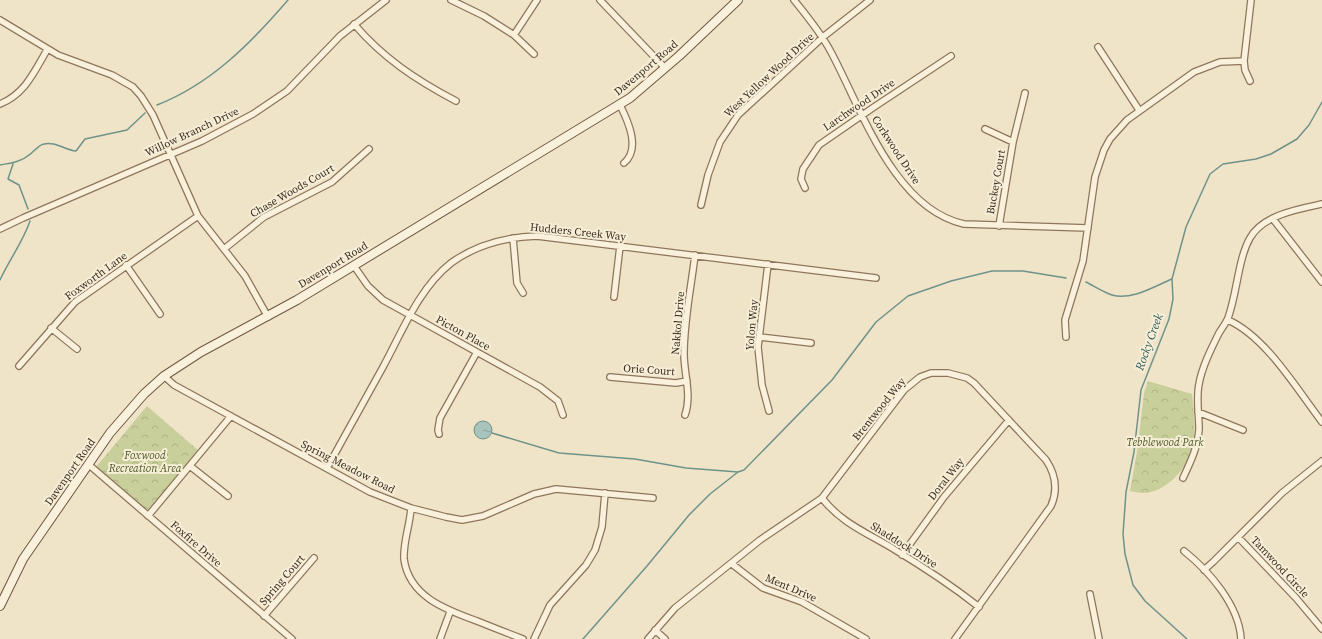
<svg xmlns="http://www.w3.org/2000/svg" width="1322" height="639" viewBox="0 0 1322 639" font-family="'Source Serif 4',serif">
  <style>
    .park { fill: url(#park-crowns) }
    .water { fill: url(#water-ripples); stroke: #6f938a }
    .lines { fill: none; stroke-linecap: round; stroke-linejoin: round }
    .stream { stroke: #6f938a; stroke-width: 1.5 }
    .street-casing { stroke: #8d765c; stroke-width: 8 }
    .secondary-casing { stroke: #6f573f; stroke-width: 10 }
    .street { stroke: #faf1dc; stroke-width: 5.5 }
    .secondary { stroke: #faf1dc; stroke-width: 8 }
    .labels { text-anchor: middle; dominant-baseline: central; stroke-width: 4; stroke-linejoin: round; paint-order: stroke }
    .street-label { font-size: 11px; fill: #3d2e20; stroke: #f7eed8 }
    .park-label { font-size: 11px; font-style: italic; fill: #4d5a26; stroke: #f7eed8 }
    .water-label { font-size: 12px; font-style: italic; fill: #2f5d5a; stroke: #f7eed8 }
  </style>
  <defs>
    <pattern id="park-crowns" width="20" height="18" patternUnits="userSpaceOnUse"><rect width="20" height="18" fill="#c9cf9b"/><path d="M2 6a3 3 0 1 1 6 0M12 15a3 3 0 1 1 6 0" fill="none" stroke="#aeb285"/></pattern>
    <pattern id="water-ripples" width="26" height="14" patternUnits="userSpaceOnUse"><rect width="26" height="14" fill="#a9c4bc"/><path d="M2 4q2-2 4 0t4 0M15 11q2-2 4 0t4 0" fill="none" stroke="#8ba098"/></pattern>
  </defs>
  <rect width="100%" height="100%" fill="#f0e4c8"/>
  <!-- park -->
  <path class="park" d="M1148,381L1192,394C1194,412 1196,432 1192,450C1188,468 1165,492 1145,493C1140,493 1135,492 1130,491L1137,452L1144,393Z
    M147,406L199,451L150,509H145L96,467Z"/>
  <!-- water -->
  <path class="water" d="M474 430a9 9 0 1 1 18 0a9 9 0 1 1-18 0Z"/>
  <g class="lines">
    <!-- stream -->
    <path class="stream" d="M157,105C211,84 251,43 288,0
      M13,164L8,179L19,185L28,209
      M0,165C10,163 21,162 29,155C34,152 38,145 44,144C55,141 65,150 76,151L85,139L127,130L145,113
      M0,280C9,260 23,242 30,221
      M1086,282C1094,286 1103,292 1112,295C1131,301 1155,286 1172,279
      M492,433L559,453L635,459L686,468L738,472L744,470L832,380L876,322L908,296L951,281L992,271H1023L1066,278
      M583,639L647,566L689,515L710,494L738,472
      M1187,639L1145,601L1133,585L1125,554L1123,534L1126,492L1134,452L1141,390L1169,319L1173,299L1172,279L1186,227L1210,174L1223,164L1256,159L1271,154L1297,139L1309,125L1322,102"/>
    <!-- street casing -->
    <g class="street-casing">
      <path id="street" d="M451,0L484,16L514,35L534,54
        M600,0L665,68
        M794,0C807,16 821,33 831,52C861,108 894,209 964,224L1088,228
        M0,20L58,55L112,75L133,87L141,96L153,115L198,216L245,276L268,317
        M354,24C383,58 416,80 456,101
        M514,35L537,0
        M1098,47L1139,110
        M1250,81L1245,70L1244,61L1251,0
        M0,104C25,94 34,72 47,50
        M620,105C628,121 641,149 624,163
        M985,129L1013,142
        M805,188L801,179L803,169L819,145L874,107L951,56
        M701,205L708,175L720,142L738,115L823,37L870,0
        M1273,219L1322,282
        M999,226L1013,142L1025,93
        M0,229L23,218L202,141L253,114L287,91L340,36L386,0
        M513,238L517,283L523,293
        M224,249L264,217L332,182L369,149
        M768,264L758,347L762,385L769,411
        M126,265L160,314
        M354,266L368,286L383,300L540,387L558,401L563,415
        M614,297L620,246
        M1228,320C1266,337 1296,388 1322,422
        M51,328L77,349
        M759,337L811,343
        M1066,337L1065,320L1083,261L1095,177L1104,150L1110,139L1127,120L1194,72L1220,62L1244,61
        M19,366L75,302L198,216
        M164,376L174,385L370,492L411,508L446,517L462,520L483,516L534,494L556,489L653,498
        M610,377L676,383L687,381
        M1198,412L1243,430
        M685,415C692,395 684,374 684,354C684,321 691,288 695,255
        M439,434L438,430L440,418L477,352
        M88,464L292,639
        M190,466L228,496
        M327,468C346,434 364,401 383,367C402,332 419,288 451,263C477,244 505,237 537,236L876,278
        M1183,478C1190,463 1198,447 1199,429C1199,414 1196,399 1199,384C1202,367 1211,349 1219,333C1222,328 1226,323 1228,318C1237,294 1238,259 1250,238C1263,215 1298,209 1322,204
        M822,498C840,522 867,533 892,548C922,566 951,585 979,607
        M411,508C410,525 403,542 404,559C409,597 447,610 477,621C492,627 507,633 523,639
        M148,516L231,416
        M1238,537L1296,598L1322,629
        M1184,551C1209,571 1239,605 1241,639
        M902,555L944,497L1009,420
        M732,564L763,588L802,602L866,639
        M1204,570L1213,562L1282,493L1322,461
        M1090,594L1099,639
        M264,616L314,558
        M655,630L665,639
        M440,639L450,612
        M534,639L550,605L586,565L595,550L602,527L605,493
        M648,639L675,608L760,540L822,498L904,390L920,377L931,373H948L967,378L974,383L1046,460C1056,475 1058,490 1051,506L955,639"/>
    </g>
    <!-- secondary casing -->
    <g class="secondary-casing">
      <path id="secondary" d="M0,606L23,559L110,433L144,394L164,376L201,352L297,300L630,98L679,56L738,0"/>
    </g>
    <!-- street -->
    <use href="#street" class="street"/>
    <!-- secondary -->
    <use href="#secondary" class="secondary"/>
  </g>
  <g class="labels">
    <!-- street labels -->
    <g class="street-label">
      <text transform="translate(646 68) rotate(-40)">Davenport Road</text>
      <text transform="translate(769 75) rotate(-43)">West Yellow Wood Drive</text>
      <text transform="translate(859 105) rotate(-34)">Larchwood Drive</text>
      <text transform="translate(192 132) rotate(-25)">Willow Branch Drive</text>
      <text transform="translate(896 150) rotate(57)">Corkwood Drive</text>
      <text transform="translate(996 182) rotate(-80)">Buckey Court</text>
      <text transform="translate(292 191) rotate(-30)">Chase Woods Court</text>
      <text transform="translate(578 232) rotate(6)">Hudders Creek Way</text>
      <text transform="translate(333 265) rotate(-31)">Davenport Road</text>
      <text transform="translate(96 276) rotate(-36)">Foxworth Lane</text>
      <text transform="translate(678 323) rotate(-85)">Nakkol Drive</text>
      <text transform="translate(752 325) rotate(-85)">Yolon Way</text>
      <text transform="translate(463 333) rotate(29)">Picton Place</text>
      <text transform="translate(649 370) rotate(4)">Orie Court</text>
      <text transform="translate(879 409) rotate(-51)">Brentwood Way</text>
      <text transform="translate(348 467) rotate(27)">Spring Meadow Road</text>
      <text transform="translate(70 472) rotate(-55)">Davenport Road</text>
      <text transform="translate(946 479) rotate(-52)">Doral Way</text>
      <text transform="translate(196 544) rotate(41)">Foxfire Drive</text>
      <text transform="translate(904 545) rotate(32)">Shaddock Drive</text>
      <text transform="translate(1280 567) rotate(47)">Tamwood Circle</text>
      <text transform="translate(282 580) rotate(-49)">Spring Court</text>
      <text transform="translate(791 588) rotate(23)">Ment Drive</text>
    </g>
    <!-- park labels -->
    <g class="park-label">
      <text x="1165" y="442">Tebblewood Park</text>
      <text x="145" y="455">Foxwood<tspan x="145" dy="13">Recreation Area</tspan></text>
    </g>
    <!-- water labels -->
    <g class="water-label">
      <text transform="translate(1149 342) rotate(-70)">Rocky Creek</text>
    </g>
  </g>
</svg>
